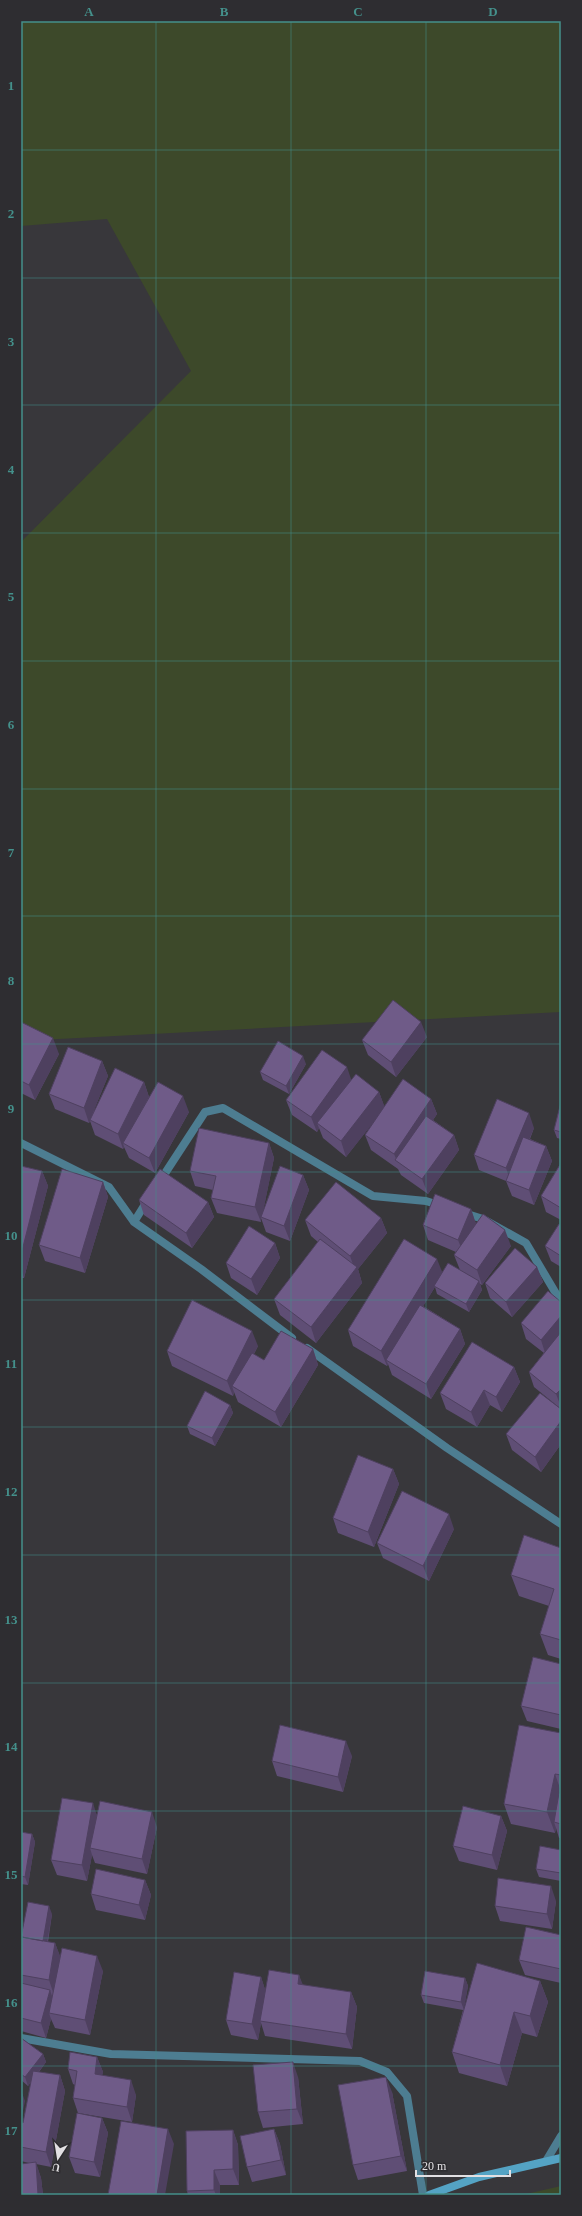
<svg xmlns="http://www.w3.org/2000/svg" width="582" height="2216" viewBox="0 0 582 2216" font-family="Georgia,serif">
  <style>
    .green { fill: #3d492a }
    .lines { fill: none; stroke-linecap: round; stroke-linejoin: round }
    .street { stroke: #4d7d91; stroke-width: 8 }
    .secondary { stroke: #54a3c4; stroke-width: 8 }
    .wall { fill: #5f4e75 }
    .shaded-wall { fill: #4e405f }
    .building { fill: #6f5b88; stroke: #4e405f }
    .grid { fill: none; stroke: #44908b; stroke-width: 1; stroke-opacity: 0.55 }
    .neatline { fill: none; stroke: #44908b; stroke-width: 1.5 }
    .grid-label { font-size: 13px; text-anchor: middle; font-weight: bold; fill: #44908b }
  </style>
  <rect width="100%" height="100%" fill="#38373b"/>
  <!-- green -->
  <path class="green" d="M21,21H561V1012L21,1041V542L191,371L107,219L21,226Z
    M561,2186V2195H522Z"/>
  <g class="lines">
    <!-- street -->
    <path class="street" d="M21,1143L109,1187L134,1222L201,1269L292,1338
      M160,1181L205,1112L223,1108L373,1196L426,1201L442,1206
      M464,1213L483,1219L526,1243L561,1302
      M134,1222L147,1201
      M307,1348L447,1448L561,1524
      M21,2038L111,2054L360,2061L387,2072L407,2096L423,2195
      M546,2161L561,2136"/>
    <!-- secondary -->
    <path class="secondary" d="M429,2195L479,2177L561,2158"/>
  </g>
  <!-- wall -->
  <path class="wall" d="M21,1022L59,1054L35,1100L21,1093Z
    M427,1037L396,1077L368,1055L362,1040Z
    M102,1061L108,1076L94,1110L144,1082L149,1097L189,1112L155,1173L129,1158L124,1147L123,1149L95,1135L90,1121L89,1123L55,1109L49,1094Z
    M306,1064L289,1094L263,1080L260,1072Z
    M351,1080L379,1092L384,1106L431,1099L437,1114L433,1120L454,1135L459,1150L428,1194L401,1175L398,1169L371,1150L365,1135L374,1121L346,1157L323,1138L319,1128L317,1132L292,1115L286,1100Z
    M561,1102V1139L557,1138L554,1130Z
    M534,1128L530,1139L546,1146L552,1161L534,1205L512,1196L506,1181L479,1170L474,1155Z
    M269,1143L274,1158L263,1211L303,1175L309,1190L290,1241L266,1232L261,1218V1222L217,1213L211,1198L213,1190L195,1186L190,1171Z
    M561,1163V1220L546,1212L541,1196Z
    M21,1166L42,1171L48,1186L24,1278H21Z
    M103,1182L108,1197L85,1273L45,1261L39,1245Z
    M139,1200L208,1202L214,1217L192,1248L144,1215Z
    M471,1209L476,1224L511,1246L482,1285L480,1284L482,1290L469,1312L437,1294L435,1287L423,1306L460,1329L465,1344L431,1399L392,1375L388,1364L387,1366L353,1346L348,1330L442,1273L460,1270L454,1255L456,1252L428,1240L423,1225Z
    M381,1218L387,1233L358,1269L362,1283L316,1343L280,1315L274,1299L318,1242L311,1236L305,1220Z
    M561,1225V1267L551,1261L545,1246Z
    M275,1243L280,1258L257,1295L231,1278L226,1263Z
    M537,1267L543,1282L512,1317L490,1298L485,1283Z
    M561,1302V1409L534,1387L529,1372L544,1353L526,1339L521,1323Z
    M258,1346L254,1354L264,1360L313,1349L318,1365L281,1427L238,1402L234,1392L233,1396L172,1366L167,1351Z
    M514,1367L520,1382L502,1412L490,1405L477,1427L446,1409L440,1393Z
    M230,1405L233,1413L215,1446L190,1434L187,1426Z
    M561,1409V1444L541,1472L512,1450L506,1434Z
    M393,1469L399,1484L374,1547L338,1533L333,1518Z
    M454,1529L429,1581L383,1558L377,1543Z
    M561,1548V1659L548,1655L540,1634L549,1606L519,1596L511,1575Z
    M561,1664V1729L527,1721L521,1706Z
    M561,1733V1838H559L556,1828L555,1833L511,1824L504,1804Z
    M352,1756L343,1792L277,1776L272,1761Z
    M97,1814L157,1827L147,1874L95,1863L92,1855L87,1881L57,1875L51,1860Z
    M501,1816L507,1831L497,1870L459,1861L453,1846Z
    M21,1832L32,1834L35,1842L28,1885L21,1884Z
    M561,1850V1881L539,1877L536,1869Z
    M145,1880L151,1895L145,1920L96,1910L91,1894Z
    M556,1901L552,1929L500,1921L495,1906Z
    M52,1914L48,1942L55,1943L60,1957L103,1971L90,2035L55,2028L51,2019L46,2038L21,2031V1937Z
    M561,1935V1983L525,1975L519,1960Z
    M299,1975L302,1985L351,1992L357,2007L352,2049L265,2036L261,2023L258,2040L231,2035L226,2020L261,1977L265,1990Z
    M465,1978L468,1986L464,2007L540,1981L548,2002L537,2037L522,2033L507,2086L459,2073L452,2052L463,2010L424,2003L421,1995Z
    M21,2038L43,2054L46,2062L39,2072L60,2075L65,2091L51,2167L36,2164L41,2178L43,2195H21L29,2163L21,2161V2122L23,2123L31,2082L28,2086L21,2080Z
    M97,2057L103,2072L102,2075L136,2095L132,2122L78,2113L73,2098L75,2085L73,2084L68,2069Z
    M298,2077L303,2124L263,2128L258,2112Z
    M392,2092L407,2171L358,2180L353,2165Z
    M102,2118L108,2133L100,2177L75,2173L69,2157Z
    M274,2129L280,2144L286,2175L252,2182L247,2167Z
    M233,2130L238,2145L239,2185H220V2195H188L187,2191Z"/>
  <!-- shaded-wall -->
  <path class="shaded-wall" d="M421,1022L427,1037L396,1077L391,1062Z
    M53,1038L59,1054L35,1100L29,1085Z
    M303,1056L306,1064L289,1094L286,1086Z
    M102,1061L108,1076L90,1120V1121L89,1123L84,1108Z
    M347,1067L352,1082L317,1123L319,1128L317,1132L311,1117Z
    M144,1082L149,1097L123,1143L124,1147L123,1149L118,1134Z
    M379,1092L385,1108L346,1157L341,1141Z
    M183,1096L189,1112L155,1173L149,1158Z
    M431,1099L437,1114L403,1165L397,1161L394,1154Z
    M529,1113L534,1128L511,1183L506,1168Z
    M454,1135L459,1150L428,1194L422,1179Z
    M269,1143L274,1158L262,1217H261V1222L255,1207Z
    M546,1146L552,1161L534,1205L529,1190Z
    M42,1171L48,1186L24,1278L21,1269V1255Z
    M303,1175L309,1190L290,1241L284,1226Z
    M103,1182L108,1197L85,1273L80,1258Z
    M208,1202L214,1217L192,1248L186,1233Z
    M471,1209L476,1224L464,1255L458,1240Z
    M381,1218L387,1233L358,1269L362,1283L316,1343L311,1327L355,1270L350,1256Z
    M505,1230L511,1246L482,1285L477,1270Z
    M275,1243L280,1258L257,1295L251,1279Z
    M437,1259L443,1274L434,1286L435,1287L389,1362L386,1360L388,1364L387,1366L381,1351Z
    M537,1267L543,1282L512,1317L506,1302Z
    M479,1281L482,1290L469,1312L466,1304Z
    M561,1316V1338L546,1356L541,1340Z
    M460,1329L465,1344L431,1399L426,1384Z
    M252,1331L258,1346L236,1389L232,1386L234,1392L233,1396L227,1381Z
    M313,1349L318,1365L281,1427L275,1412Z
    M514,1367L520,1382L502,1412L496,1397Z
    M561,1389V1407L556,1394Z
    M484,1390L490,1405L477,1427L471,1412Z
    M230,1405L233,1413L215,1446L212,1438Z
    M561,1421V1444L541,1472L535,1457Z
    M393,1469L399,1484L374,1547L368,1532Z
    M449,1514L454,1529L429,1581L423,1566Z
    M346,1741L352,1756L343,1792L338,1777Z
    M555,1774L561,1791V1802L554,1822L556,1828L555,1833L547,1812Z
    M93,1803L98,1819L90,1848L92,1855L87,1881L82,1865Z
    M152,1812L157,1827L147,1874L142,1859Z
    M501,1816L507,1831L497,1870L492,1855Z
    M32,1834L35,1842L28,1885L25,1877Z
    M145,1880L151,1895L145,1920L139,1905Z
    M551,1886L556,1901L552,1929L547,1914Z
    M49,1906L52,1914L46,1949L43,1941Z
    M55,1943L61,1958L54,1995L49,1980Z
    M97,1956L103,1971L90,2035L85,2020Z
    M299,1975L305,1990L298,1984Z
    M261,1977L266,1992L260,2021L261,2023L258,2040L252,2024Z
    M465,1978L468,1986L464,2010L461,2002Z
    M540,1981L548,2002L537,2037L530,2016Z
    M50,1990L55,2005L49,2013L51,2019L46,2038L41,2023Z
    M351,1992L357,2007L352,2049L346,2034Z
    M514,2012L522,2033L507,2086L500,2065Z
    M43,2054L46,2062L28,2086L25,2077Z
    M97,2057L103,2072L100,2089L95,2074Z
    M293,2062L298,2077L303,2124L297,2109Z
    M60,2075L65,2091L51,2167L46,2152Z
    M386,2077L392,2092L407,2171L401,2156Z
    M131,2080L136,2095L132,2122L127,2107Z
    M22,2093L25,2101L21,2120V2098Z
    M102,2118L108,2133L100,2177L94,2162Z
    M168,2129L174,2144L165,2195H157Z
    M274,2129L280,2144L286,2175L281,2160Z
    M233,2130L238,2145L239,2185L233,2169Z
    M36,2162L41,2178L43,2195H38Z
    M214,2170L220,2185V2195H216L214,2190Z"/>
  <!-- building -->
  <path class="building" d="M393,1000L421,1022L391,1062L362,1040Z
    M21,1022L53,1038L29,1085L21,1081Z
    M278,1041L303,1056L286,1086L260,1072Z
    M68,1047L102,1061L84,1108L49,1094Z
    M322,1050L347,1067L311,1117L286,1100Z
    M115,1068L144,1082L118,1134L90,1120Z
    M356,1074L379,1092L341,1141L317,1123Z
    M403,1079L431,1099L394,1154L365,1135Z
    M158,1082L183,1096L149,1158L123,1143Z
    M497,1099L529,1113L506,1168L474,1155Z
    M561,1102V1132L554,1130Z
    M426,1116L454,1135L422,1179L395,1160Z
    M199,1128L269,1143L255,1207L211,1198L216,1176L190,1171Z
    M523,1137L546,1146L529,1190L506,1181Z
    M561,1163V1208L541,1196Z
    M21,1166L42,1171L21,1255Z
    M280,1166L303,1175L284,1226L261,1217Z
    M62,1169L103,1182L80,1258L39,1245Z
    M160,1169L208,1202L186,1233L139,1200Z
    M336,1182L381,1218L350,1256L305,1220Z
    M435,1194L471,1209L458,1240L423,1225Z
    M483,1214L505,1230L477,1270L454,1255Z
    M559,1224L561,1225V1256L545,1246Z
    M249,1226L275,1243L251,1279L226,1263Z
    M320,1239L357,1267L311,1327L274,1299Z
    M404,1239L437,1259L381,1351L348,1330Z
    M515,1248L537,1267L506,1302L485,1283Z
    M448,1263L479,1281L466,1304L434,1286Z
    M548,1291L561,1302V1316L541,1340L521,1323Z
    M192,1300L252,1331L227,1381L167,1351Z
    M420,1305L460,1329L426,1384L386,1360Z
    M281,1331L313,1349L275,1412L232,1386L252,1353L264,1360Z
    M561,1332V1389L556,1394L529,1372Z
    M472,1342L514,1367L496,1397L484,1390L471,1412L440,1393Z
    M205,1391L230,1405L212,1438L187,1426Z
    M540,1393L561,1409V1421L535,1457L506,1434Z
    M358,1455L393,1469L368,1532L333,1518Z
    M402,1491L449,1514L423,1566L377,1543Z
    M524,1535L561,1548V1640L540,1634L554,1589L511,1575Z
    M533,1657L561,1664V1715L521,1706Z
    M280,1725L346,1741L338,1777L272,1761Z
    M519,1725L561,1733V1775L555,1774L547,1812L504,1804Z
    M559,1793H561V1824L554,1822Z
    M62,1798L93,1803L82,1865L51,1860Z
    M100,1801L152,1812L142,1859L90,1848Z
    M463,1806L501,1816L492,1855L453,1846Z
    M21,1832L32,1834L25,1877L21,1876Z
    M540,1846L561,1850V1873L536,1869Z
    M96,1869L145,1880L139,1905L91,1894Z
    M498,1878L551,1886L547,1914L495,1906Z
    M28,1902L49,1906L43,1941L21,1937Z
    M526,1927L561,1935V1969L519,1960Z
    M22,1937L55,1943L49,1980L21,1975V1943Z
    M62,1948L97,1956L85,2020L49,2013Z
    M477,1963L540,1981L530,2016L514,2012L500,2065L452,2052Z
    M269,1970L299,1975L298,1984L351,1992L346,2034L260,2021Z
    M425,1971L465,1978L461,2002L421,1995Z
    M234,1972L261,1977L252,2024L226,2020Z
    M21,1983L50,1990L41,2023L21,2018Z
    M21,2038L43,2054L25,2077L21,2074Z
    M70,2052L97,2057L95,2074L131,2080L127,2107L73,2098L77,2071L68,2069Z
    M293,2062L297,2109L258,2112L253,2065Z
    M33,2071L60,2075L46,2152L21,2147V2122L23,2123Z
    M386,2077L401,2156L353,2165L338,2085Z
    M77,2113L102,2118L94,2162L69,2157Z
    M121,2121L168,2129L157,2195H108Z
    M274,2129L281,2160L247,2167L240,2136Z
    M233,2130V2169L214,2170V2190L187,2191L186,2131Z
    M36,2162L38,2195H21V2164Z"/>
  <!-- grid -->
  <path class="grid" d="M156,21V2195M291,21V2195M426,21V2195M21,150H561M21,278H561M21,405H561M21,533H561M21,661H561M21,789H561M21,916H561M21,1044H561M21,1172H561M21,1300H561M21,1427H561M21,1555H561M21,1683H561M21,1811H561M21,1938H561M21,2066H561"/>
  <!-- border -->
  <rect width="582" height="2216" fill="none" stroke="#2e2d31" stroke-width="44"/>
  <!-- north arrow -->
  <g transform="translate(58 2158) rotate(192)" stroke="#2e2d31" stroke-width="3" paint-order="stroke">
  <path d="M0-3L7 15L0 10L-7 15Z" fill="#e2e0e3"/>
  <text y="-6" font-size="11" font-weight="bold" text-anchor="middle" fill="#e2e0e3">U</text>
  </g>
  <!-- scale -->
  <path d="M416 2170v6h94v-6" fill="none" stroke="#e2e0e3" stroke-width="2"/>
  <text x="422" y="2170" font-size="12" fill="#e2e0e3" stroke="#2e2d31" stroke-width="3" paint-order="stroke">20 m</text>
  <rect x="22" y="22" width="538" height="2172" class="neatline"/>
  <g class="grid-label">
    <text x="89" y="16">A</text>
    <text x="224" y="16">B</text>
    <text x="358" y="16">C</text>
    <text x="493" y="16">D</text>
    <text x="11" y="90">1</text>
    <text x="11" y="218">2</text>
    <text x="11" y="346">3</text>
    <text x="11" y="474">4</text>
    <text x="11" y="601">5</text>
    <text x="11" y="729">6</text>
    <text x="11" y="857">7</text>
    <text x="11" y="985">8</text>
    <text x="11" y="1113">9</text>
    <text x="11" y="1240">10</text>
    <text x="11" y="1368">11</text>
    <text x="11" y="1496">12</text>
    <text x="11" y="1624">13</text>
    <text x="11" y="1751">14</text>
    <text x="11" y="1879">15</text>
    <text x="11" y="2007">16</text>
    <text x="11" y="2135">17</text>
  </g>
</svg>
